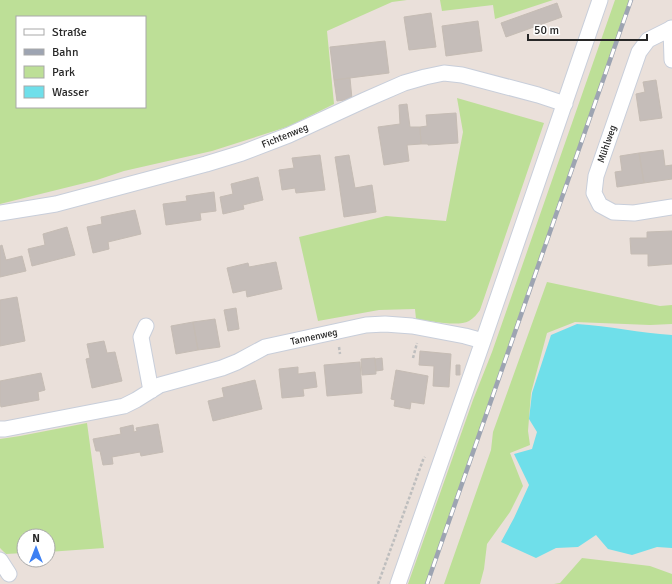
<svg xmlns="http://www.w3.org/2000/svg" width="672" height="584" viewBox="0 0 672 584" font-family="Signika,sans-serif">
  <style>
    .green { fill: #bddf97; fill-rule: evenodd }
    .water { fill: #6fdfea }
    .building { fill: #c5bdb9; stroke: #c5bcb4 }
    .lines { fill: none; stroke-linecap: round; stroke-linejoin: round }
    .minor-casing { stroke: #c8ceda; stroke-width: 17 }
    .path { stroke: #bebebe; stroke-width: 2.5; stroke-dasharray: 3 2; stroke-linecap: butt }
    .minor { stroke: #fff; stroke-width: 15 }
    .rail-casing { stroke: #9da4b2; stroke-width: 4.5 }
    .rail { stroke: #fff; stroke-width: 3; stroke-dasharray: 9; stroke-linecap: butt }
    .labels { text-anchor: middle; dominant-baseline: central; stroke-width: 3; stroke-linejoin: round; paint-order: stroke }
    .street-label { font-size: 10px; fill: #282828; stroke: #fff }
  </style>
  <rect width="100%" height="100%" fill="#eae0da"/>
  <!-- green -->
  <path class="green" d="M0,0H407L392,2L327,31L334,104L290,126L212,151L124,171L97,180L0,204ZM17,17H145V107H17Z
    M440,0H553L495,19L493,5L442,11Z
    M615,0H631L427,584H408L473,400L492,352Z
    M457,98L544,123L480,310C477,314 474,318 469,321C458,327 430,321 416,319L415,309L379,310L318,321L299,237L386,216L446,221L463,132Z
    M547,282L660,306L672,305V324L650,325L575,322L547,333L531,393L528,431L530,445L510,453L523,486L510,512L487,544L484,569L480,584H444L491,450L493,432Z
    M87,423L104,548L48,552V536H24V553L6,554L0,548V439L20,436Z
    M582,558L650,566L672,574V584H554L560,583Z"/>
  <!-- water -->
  <path class="water" d="M577,324C609,326 640,333 672,335V548L657,547L632,555L608,549L596,535L578,547L556,548L536,558L501,542L514,518L529,485L514,454L532,449L537,432L529,419L532,393L551,335Z"/>
  <!-- building -->
  <path class="building" d="M557,3L562,17L506,37L501,23Z
    M431,13L436,47L409,50L404,17Z
    M478,21L482,51L446,56L442,26Z
    M385,41L389,73L334,80L330,47Z
    M350,78L352,99L337,101L334,80Z
    M656,80L662,118L640,121L636,94L645,92L643,82Z
    M407,104L410,127H420L421,144L407,145L409,161L384,165L378,127L400,124L399,105Z
    M456,113L458,143L428,145V144H421L420,127L427,126L426,115Z
    M663,150L665,166L672,165V179L644,183L639,153Z
    M639,153L644,183L617,187L615,172L622,171L620,156Z
    M320,155L325,190L296,193L295,188L282,190L279,170L294,168L292,158Z
    M349,155L355,188L372,185L376,212L344,217L340,190V189L335,157Z
    M258,177L263,200L243,205L244,209L223,214L220,197L233,194L231,184Z
    M214,192L216,211L200,213L201,220L166,225L163,204L187,201L186,196Z
    M135,210L141,234L108,242L109,249L93,253L87,227L102,224L101,217Z
    M67,227L75,255L32,266L28,249L45,245L43,234Z
    M672,231V264L648,266V254H631L630,238H647V232Z
    M2,245L6,260L22,256L26,271L0,277V246Z
    M276,262L282,289L247,297L246,290L233,293L227,268L248,263L249,267Z
    M17,297L25,341L0,346V300Z
    M236,308L239,329L228,331L224,310Z
    M215,319L220,347L198,350L193,322Z
    M193,322L198,350L176,354L171,326Z
    M104,341L107,353L115,352L122,381L92,388L86,359L90,358L87,344Z
    M420,351L451,354L449,387L433,386L434,366L419,365Z
    M375,358L376,374L362,375L361,359Z
    M382,358L383,370L376,371L375,359Z
    M360,362L362,393L327,396L324,365Z
    M456,365H460V375H456Z
    M298,367V374L315,372L317,387L303,389L304,396L282,398L279,369Z
    M396,370L428,376L424,404L411,402L410,409L394,406L395,400L391,399Z
    M41,373L45,390L38,392L39,400L1,407L0,403V381Z
    M255,380L262,409L213,421L208,401L224,397L222,388Z
    M158,424L163,452L141,456L140,452L112,457L113,464L103,465L100,451H96L93,439L121,434L120,428L133,425L134,432L137,431L136,428Z"/>
  <g class="lines">
    <!-- minor casing -->
    <g class="minor-casing">
      <path id="minor" d="M671,28L672,60
        M672,28L648,40L639,52L596,176L594,193L600,205L613,212L634,213L672,207
        M0,213L56,204L206,164L242,153L289,135L365,100L404,83L425,77L444,73L462,75L538,95L565,104
        M146,326L141,337L151,391
        M0,429H5L124,406L136,400L160,385L222,368L237,362L265,347L366,325L385,324L412,326L465,336L483,341
        M0,560L9,574
        M398,584L483,341L600,0"/>
    </g>
    <!-- path -->
    <path class="path" d="M339,347L340,354
      M413,358L417,343
      M378,584L423,460L425,457"/>
    <!-- minor -->
    <use href="#minor" class="minor"/>
    <!-- rail casing -->
    <g class="rail-casing">
      <path id="rail" d="M427,584L631,0"/>
    </g>
    <!-- rail -->
    <use href="#rail" class="rail"/>
  </g>
  <g class="labels">
    <!-- street labels -->
    <g class="street-label">
      <text transform="translate(285 136) rotate(-22)">Fichtenweg</text>
      <text transform="translate(607 144) rotate(-71)">Mühlweg</text>
      <text transform="translate(314 337) rotate(-12)">Tannenweg</text>
    </g>
  </g>
  <!-- legend -->
  <rect x="16" y="16" width="130" height="92" fill="#ffffff" stroke="#a9a9a9"/>
  <rect x="24" y="29" width="20" height="6" fill="#ffffff" stroke="#a9a9a9"/>
  <text x="52" y="36" font-size="12" fill="#282828">Straße</text>
  <rect x="24" y="49" width="20" height="6" fill="#9da4b2" stroke="#a9a9a9"/>
  <text x="52" y="56" font-size="12" fill="#282828">Bahn</text>
  <rect x="24" y="66" width="20" height="12" fill="#bddf97" stroke="#a9a9a9"/>
  <text x="52" y="76" font-size="12" fill="#282828">Park</text>
  <rect x="24" y="86" width="20" height="12" fill="#6fdfea" stroke="#a9a9a9"/>
  <text x="52" y="96" font-size="12" fill="#282828">Wasser</text>
  <!-- north arrow -->
  <g transform="translate(36 548)"><circle r="19" fill="#ffffff" stroke="#a9a9a9"/>
  <path d="M0-3L7 15L0 10L-7 15Z" fill="#3d80f3"/>
  <text y="-6" font-size="11" font-weight="bold" text-anchor="middle" fill="#282828">N</text>
  </g>
  <!-- scale -->
  <path d="M528 34v6h119v-6" fill="none" stroke="#282828" stroke-width="2"/>
  <text x="534" y="34" font-size="12" fill="#282828" stroke="#ffffff" stroke-width="3" paint-order="stroke">50 m</text>
</svg>
